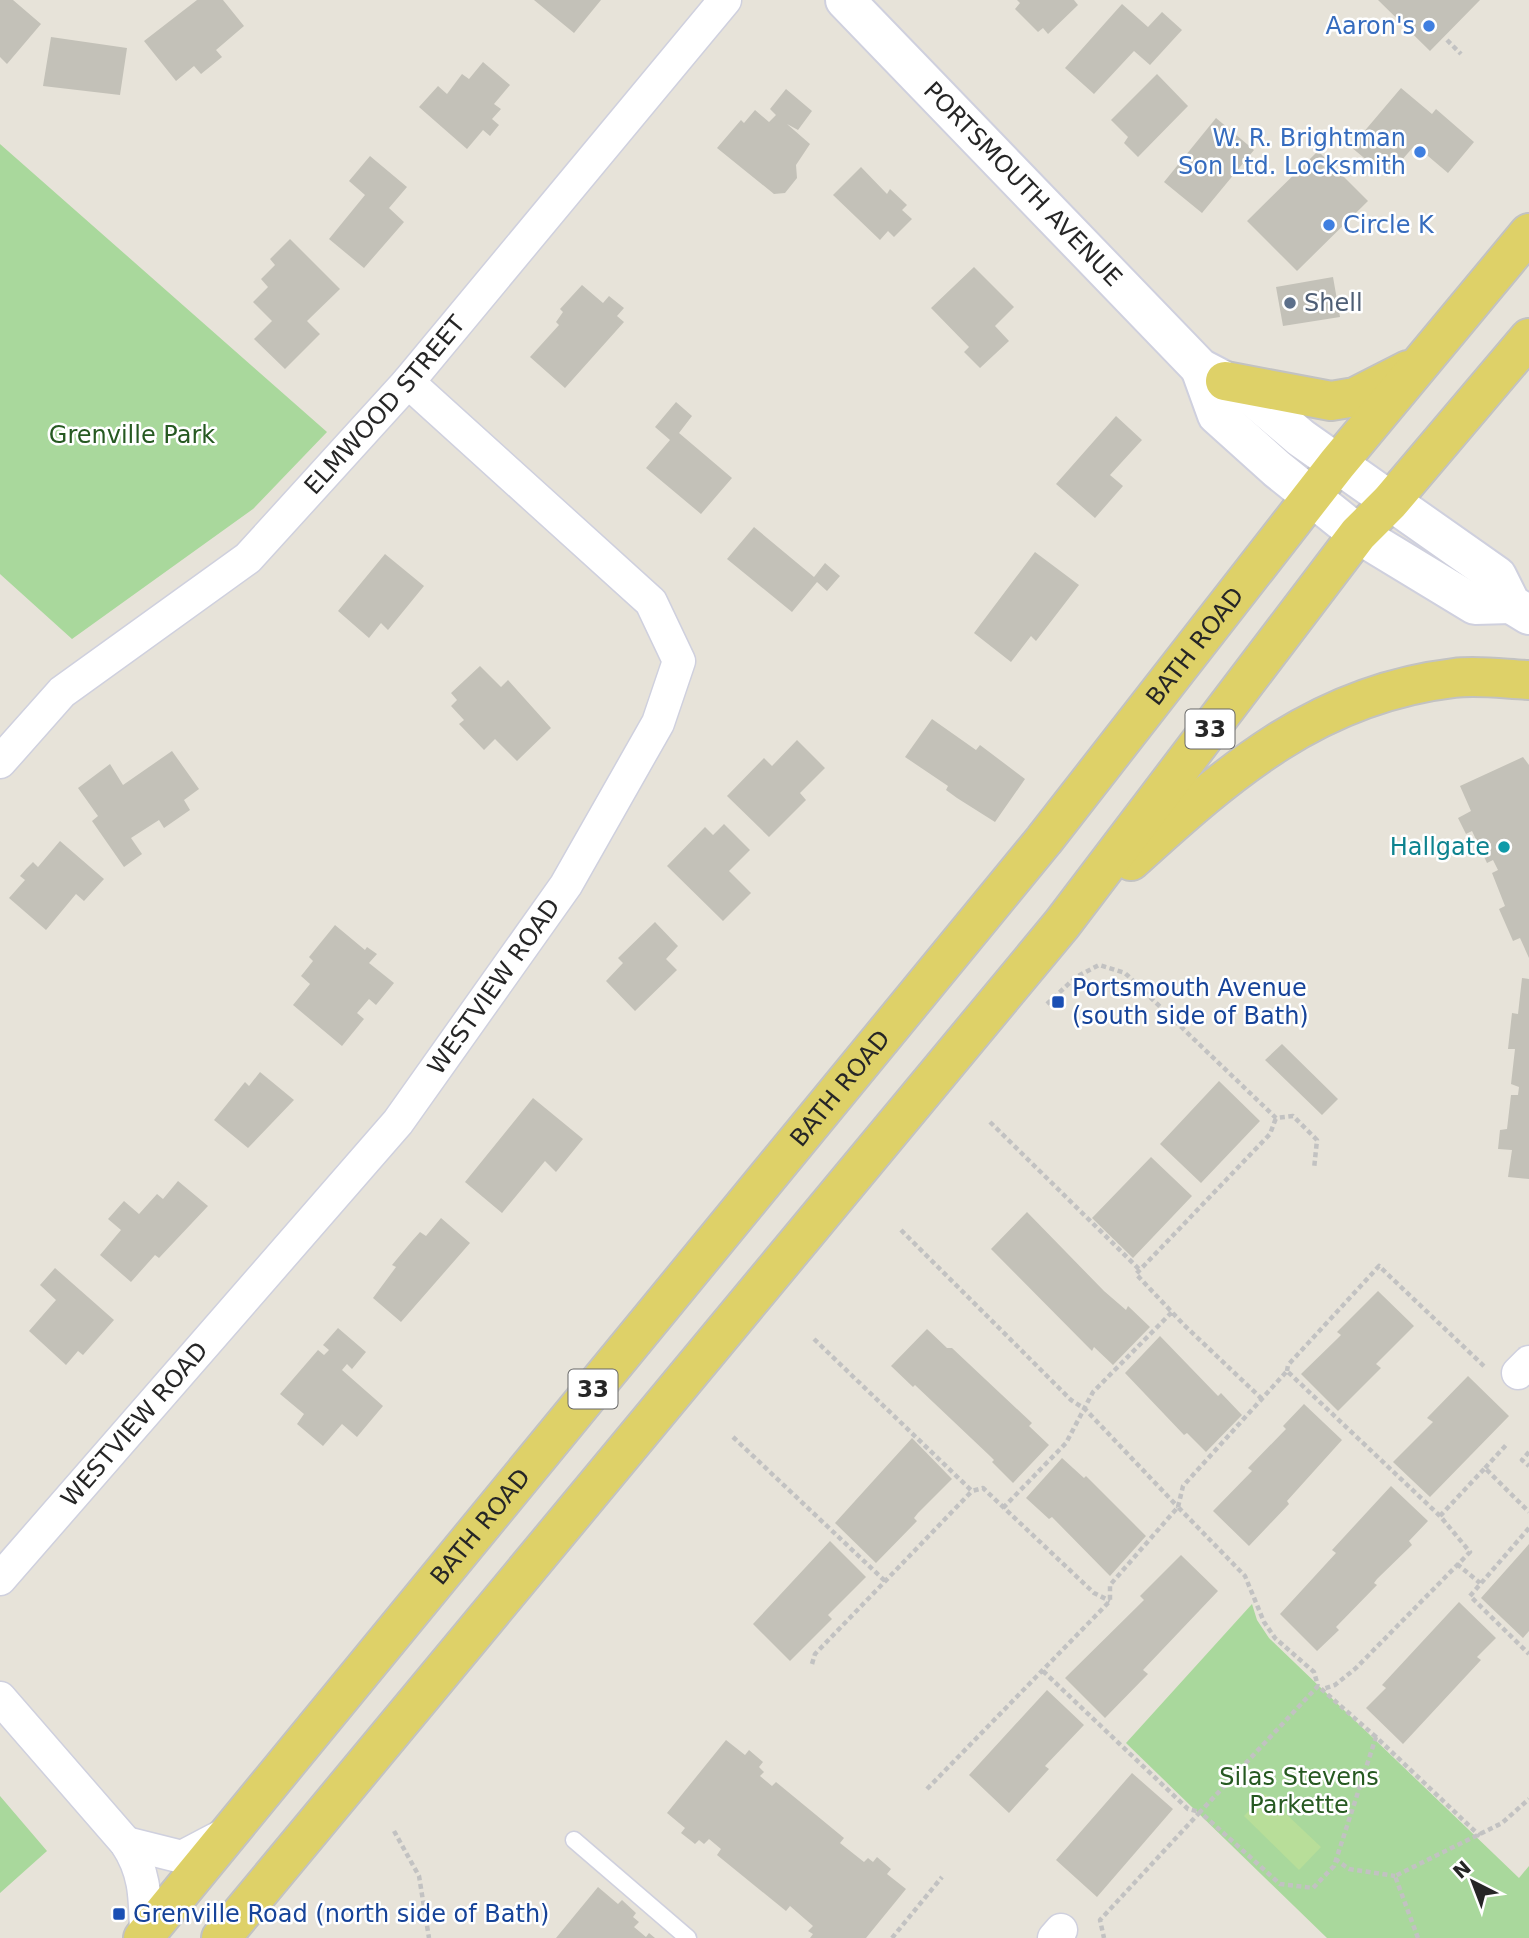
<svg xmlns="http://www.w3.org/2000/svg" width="1529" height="1938" viewBox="0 0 1529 1938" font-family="'DejaVu Sans',sans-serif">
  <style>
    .green { fill: #a9d89c }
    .pitch { fill: #b8de99 }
    .building { fill: #c3c1b8 }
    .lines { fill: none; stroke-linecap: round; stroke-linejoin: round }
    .service-casing { stroke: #cfd0de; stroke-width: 19 }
    .minor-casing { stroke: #cfd0de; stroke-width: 35 }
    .secondary-casing { stroke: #cfd0de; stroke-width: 42 }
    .primary-casing { stroke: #c2c2c2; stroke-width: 42 }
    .path { stroke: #c2c2c2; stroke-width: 4.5; stroke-dasharray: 5 3.5; stroke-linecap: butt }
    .service { stroke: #fff; stroke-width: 16 }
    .minor { stroke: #fff; stroke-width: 32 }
    .secondary { stroke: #fff; stroke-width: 38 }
    .primary { stroke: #ded168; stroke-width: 38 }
    .shop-dot { fill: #3f7fe0; stroke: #fff; stroke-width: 2.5 }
    .service-dot { fill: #5c6f8a; stroke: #fff; stroke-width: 2.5 }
    .culture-dot { fill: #0f9aa8; stroke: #fff; stroke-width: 2.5 }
    .transit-dot { fill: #1a4fb4; stroke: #fff; stroke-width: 2.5 }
    .labels { text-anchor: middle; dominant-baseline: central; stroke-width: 5; stroke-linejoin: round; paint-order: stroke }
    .shield { fill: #fff; stroke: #676767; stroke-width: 2 }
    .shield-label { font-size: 23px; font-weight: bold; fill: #262626 }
    .shop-label { font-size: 24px; fill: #366cbe; stroke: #fff; text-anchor: end }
    .street-label { font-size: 24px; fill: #262626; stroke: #fff }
    .service-label { font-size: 24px; fill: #4e5e75; stroke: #fff; text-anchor: start }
    .park-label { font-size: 24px; fill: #265921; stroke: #fff }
    .culture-label { font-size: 24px; fill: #0d838f; stroke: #fff; text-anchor: end }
    .transit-label { font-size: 24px; fill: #164399; stroke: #fff; text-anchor: start }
  </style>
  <rect width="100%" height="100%" fill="#e7e3d9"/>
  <!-- green -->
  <path class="green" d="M0,144L327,432L253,509L72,639L0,574Z
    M1252,1604L1257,1620L1269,1638L1519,1878L1529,1866V1938H1327L1126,1743Z
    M0,1796L47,1851L0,1893Z"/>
  <!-- pitch -->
  <path class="pitch" d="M1265,1794L1321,1847L1299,1870L1244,1816Z"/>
  <!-- building -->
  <path class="building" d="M0,0H13L41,24L7,64L0,57Z
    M197,0H223L244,26L216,50L222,57L201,74L194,66L176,81L144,41Z
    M534,0H601L574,33Z
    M1017,0H1074L1078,5L1048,34L1043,28L1038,32L1015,9L1020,3Z
    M1378,0H1480L1430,51Z
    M1122,4L1148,27L1162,12L1182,30L1150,65L1134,51L1094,94L1065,68Z
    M51,37L127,48L120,95L43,86Z
    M483,62L510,85L494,104L501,109L492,119L499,125L490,136L483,130L467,149L419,107L438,86L447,94L462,74L469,79Z
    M1157,74L1188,106L1138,157L1124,143L1128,137L1111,120Z
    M1401,88L1432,114L1436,109L1474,142L1448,173L1415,145L1387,177L1351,147Z
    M786,89L812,111L798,130L787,124L810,144L796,165L797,178L785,193L774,194L717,148L741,120L744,123L755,110L769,122L776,115L770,109Z
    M1216,118L1254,150L1202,213L1164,182Z
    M1318,151L1368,201L1297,271L1247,221Z
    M370,156L407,187L389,208L404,222L364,268L329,239L365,195L349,181Z
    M861,167L887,194L890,189L907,205L902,210L912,219L894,237L888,231L880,240L833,195Z
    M290,239L340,289L307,321L320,334L285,369L254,339L272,321L253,302L268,287L261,279L275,265L270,259Z
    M974,267L1014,307L995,326L1009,341L980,368L964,352L969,347L931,308Z
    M1333,277L1340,317L1283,326L1276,287Z
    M582,285L603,303L609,296L624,308L617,316L624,322L565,388L530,357L559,325L556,322L563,312L560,309Z
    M676,402L692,416L679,433L732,478L701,514L646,468L670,440L655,427Z
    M1116,416L1142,440L1110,475L1123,486L1095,518L1056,484Z
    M754,527L814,577L825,563L840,576L827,591L817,582L792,612L727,559Z
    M1035,552L1079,585L1036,641L1031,636L1011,662L974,633Z
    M385,554L424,586L388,630L381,623L369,638L338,611Z
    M480,666L501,687L508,680L551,728L517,761L495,739L484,750L459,724L464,720L451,706L457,700L451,693Z
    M932,719L976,750L980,745L1025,779L995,822L957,798L946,790L948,786L905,757Z
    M797,740L825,768L800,793L806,800L769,837L727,796L764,758L772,766Z
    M172,751L199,789L184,800L190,810L164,828L159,820L131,838L142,854L124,867L92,821L98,816L78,788L110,764L123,785Z
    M1523,757L1529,765V958L1520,938L1513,941L1499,909L1505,906L1492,873L1498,870L1493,860L1487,863L1472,831L1466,834L1458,818L1471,811L1460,786Z
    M724,824L750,850L729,871L751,893L723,921L667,866L705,827L713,835Z
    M60,841L104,879L84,901L76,894L46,930L9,898L25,880L20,876L27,868L33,862L38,867Z
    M655,922L678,946L666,959L677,970L635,1011L606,981L623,963L618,958Z
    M335,925L365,950L367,947L377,954L369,963L394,983L376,1005L369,999L357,1013L364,1019L342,1046L293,1005L310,984L301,976L313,961L309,957Z
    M1522,978L1529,979V1179L1508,1177L1512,1150L1498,1149L1500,1130L1507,1129L1511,1095H1518L1519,1087L1511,1084L1515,1049H1508L1512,1013L1518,1014Z
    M1282,1044L1338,1099L1322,1115L1265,1060Z
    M260,1072L294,1100L248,1148L214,1120L245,1082L249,1086Z
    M1219,1081L1260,1121L1201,1183L1160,1144Z
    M533,1098L583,1139L556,1172L545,1161L502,1213L465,1182Z
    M1151,1157L1192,1196L1133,1258L1092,1218Z
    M178,1181L208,1206L159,1258L155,1255L131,1282L100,1255L121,1230L108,1219L124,1201L139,1214L157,1194L163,1199Z
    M1027,1212L1104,1291L1126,1310L1128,1306L1150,1327L1113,1365L1094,1347L1092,1351L991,1249Z
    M441,1218L470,1243L401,1322L373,1298L396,1267L392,1265L412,1241L420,1232L426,1236Z
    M55,1268L114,1320L83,1355L78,1351L66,1365L29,1331L56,1300L40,1285Z
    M1378,1291L1414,1326L1376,1364L1381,1368L1338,1411L1301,1374L1337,1339L1341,1335L1337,1332Z
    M338,1328L366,1352L352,1369L347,1364L342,1370L383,1406L357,1437L342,1424L323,1446L297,1424L304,1414L280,1394L318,1350L324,1355L329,1350L323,1345Z
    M927,1329L947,1348H952L1032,1423L1029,1426L1049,1445L1013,1483L992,1462L994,1460L990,1456L915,1385L913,1387L891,1366Z
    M1160,1336L1218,1396L1221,1393L1242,1415L1206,1452L1187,1433L1184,1435L1125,1373Z
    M1468,1376L1509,1416L1430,1497L1393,1462L1433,1422L1427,1418Z
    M1304,1404L1342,1440L1287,1501L1289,1504L1249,1546L1213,1511L1252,1471L1248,1468L1286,1429L1283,1426Z
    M912,1438L952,1479L918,1513L914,1518L917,1521L876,1563L835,1523Z
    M1062,1458L1084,1478L1086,1476L1146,1536L1110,1576L1052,1517L1049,1519L1026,1498Z
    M1391,1486L1428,1521L1409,1541L1412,1545L1377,1579L1374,1583L1377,1585L1336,1627L1339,1630L1317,1651L1280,1614L1336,1553L1332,1550Z
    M830,1541L866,1577L828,1615L832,1619L790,1661L753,1624Z
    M1529,1544V1631L1523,1638L1481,1598Z
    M1181,1555L1218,1591L1143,1670L1148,1674L1105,1718L1065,1678L1144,1600L1140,1596Z
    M1459,1602L1496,1638L1477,1657L1481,1660L1403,1744L1366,1708L1386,1688L1382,1685Z
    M1047,1690L1084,1725L1045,1766L1049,1769L1009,1813L969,1775Z
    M726,1740L745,1755L749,1750L763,1762L759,1767L764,1772L760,1776L772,1786L776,1782L844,1838L840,1843L864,1862L868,1858L873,1862L877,1857L891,1869L887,1874L906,1889L866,1938H810L813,1934L808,1931L813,1926L790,1906L786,1911L717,1855L721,1849L709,1839L704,1844L699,1840L695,1844L681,1833L685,1828L667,1813Z
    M1132,1773L1173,1809L1097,1897L1056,1860Z
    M598,1887L618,1904L622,1900L636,1913L633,1917L639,1922L634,1927L646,1937L649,1933L655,1938H556Z"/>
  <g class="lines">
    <!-- service casing -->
    <g class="service-casing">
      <path id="service" d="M574,1840L688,1938"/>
    </g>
    <!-- minor casing -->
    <g class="minor-casing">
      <g id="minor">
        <path id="s1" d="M0,762L62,692L248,558L408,382L725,0"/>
        <path d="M1518,1373L1529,1362"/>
        <path id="s2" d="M0,1579L398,1122L566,885L658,723L679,661L651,602L408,382"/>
        <path d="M0,1698L126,1843C146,1873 145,1899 146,1934"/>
        <path d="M126,1843L182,1857L222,1836"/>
        <path d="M1054,1938L1061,1930"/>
      </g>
    </g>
    <!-- secondary casing -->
    <g class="secondary-casing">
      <g id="secondary">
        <path id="s3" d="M845,0L1200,368L1248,393L1301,438L1497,576L1511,604L1529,615"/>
        <path d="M1200,368L1217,415L1277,469L1358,534L1475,605L1511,604"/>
      </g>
    </g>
    <!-- primary casing -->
    <g class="primary-casing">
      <g id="primary">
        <path d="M1225,381L1331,401L1355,397L1408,370"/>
        <path d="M1131,861C1229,772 1317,694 1454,678C1478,675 1505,679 1529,680"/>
        <path id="s4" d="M143,1938L1044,840L1337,464L1529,233"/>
        <path d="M221,1938L1062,924L1358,534L1390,502L1529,338"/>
      </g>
    </g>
    <!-- path -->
    <path class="path" d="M1447,40L1461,54
      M1047,1004L1076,977L1099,965L1125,973L1276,1118L1293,1116L1317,1140L1314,1169
      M990,1122L1140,1270
      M901,1230L1071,1400L1085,1409L1178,1507
      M814,1339L972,1491L983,1488L1094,1593L1110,1601
      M1287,1371L1288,1365L1379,1266L1486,1368
      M1262,1399L1184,1325L1136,1274L1270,1134L1276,1118
      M733,1437L885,1581
      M1529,1452L1522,1460L1529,1466
      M1485,1468L1508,1443
      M1178,1507L1183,1486L1287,1371L1440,1516L1470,1552L1356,1668L1335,1685L1323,1689
      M1003,1508L1066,1443L1093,1392L1172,1312
      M1440,1516L1485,1468L1529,1512
      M1529,1528L1470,1596L1529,1654
      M1457,1564L1480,1583
      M812,1664L815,1654L972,1491
      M1043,1671L1188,1809L1200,1812L1100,1920L1104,1938
      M1376,1737L1318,1686L1200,1812L1280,1884L1313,1888L1334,1866L1376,1737L1480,1836
      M927,1789L1110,1601V1585L1178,1507L1245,1576L1264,1622L1275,1638L1314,1672L1318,1686
      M394,1831L419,1876L429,1938
      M1335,1859L1349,1869L1395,1876
      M892,1938L942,1877
      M1418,1938L1395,1876L1502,1823L1529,1799"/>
    <!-- service -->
    <use href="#service" class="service"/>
    <!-- minor -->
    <use href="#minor" class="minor"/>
    <!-- secondary -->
    <use href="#secondary" class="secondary"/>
    <!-- primary -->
    <use href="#primary" class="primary"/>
  </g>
  <!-- markers -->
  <g class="shop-dot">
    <circle cx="1429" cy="26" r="7"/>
    <circle cx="1420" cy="152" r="7"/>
    <circle cx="1329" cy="225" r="7"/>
  </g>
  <circle class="service-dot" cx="1290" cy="303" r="7"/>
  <circle class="culture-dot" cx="1504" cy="847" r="7"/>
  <g class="transit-dot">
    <rect x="1051" y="995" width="14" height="14" rx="3.5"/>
    <rect x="112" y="1907" width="14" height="14" rx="3.5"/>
  </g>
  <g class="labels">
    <!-- shield labels -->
    <g class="shield">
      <rect x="1185.5" y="709.5" width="49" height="39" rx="5"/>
      <rect x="568.5" y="1369.5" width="49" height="39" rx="5"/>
    </g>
    <g class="shield-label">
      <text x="1210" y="729">33</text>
      <text x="593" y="1389">33</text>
    </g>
    <!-- shop labels -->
    <g class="shop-label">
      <text x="1415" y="26">Aaron's</text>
      <text x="1406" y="138">W. R. Brightman<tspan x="1406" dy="28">Son Ltd. Locksmith</tspan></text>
      <text x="1343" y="225" text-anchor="start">Circle K</text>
    </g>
    <!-- street labels -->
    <g class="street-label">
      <text stroke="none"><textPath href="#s3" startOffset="256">PORTSMOUTH AVENUE</textPath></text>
      <text stroke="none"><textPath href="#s1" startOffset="528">ELMWOOD STREET</textPath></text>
      <text stroke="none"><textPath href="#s4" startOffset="1666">BATH ROAD</textPath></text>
      <text stroke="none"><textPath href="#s2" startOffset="772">WESTVIEW ROAD</textPath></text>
      <text stroke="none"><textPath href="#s4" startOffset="1099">BATH ROAD</textPath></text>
      <text stroke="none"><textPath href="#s2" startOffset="205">WESTVIEW ROAD</textPath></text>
      <text stroke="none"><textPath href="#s4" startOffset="532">BATH ROAD</textPath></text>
    </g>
    <!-- service labels -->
    <g class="service-label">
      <text x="1304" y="303">Shell</text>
    </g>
    <!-- park labels -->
    <g class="park-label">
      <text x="132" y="435">Grenville Park</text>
      <text x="1299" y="1777">Silas Stevens<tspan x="1299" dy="28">Parkette</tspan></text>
    </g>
    <!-- culture labels -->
    <g class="culture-label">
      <text x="1490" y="847">Hallgate</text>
    </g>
    <!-- transit labels -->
    <g class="transit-label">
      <text x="1072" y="988">Portsmouth Avenue<tspan x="1072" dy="28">(south side of Bath)</tspan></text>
      <text x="133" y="1914">Grenville Road (north side of Bath)</text>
    </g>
  </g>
  <!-- north arrow -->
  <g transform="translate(1473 1882) rotate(318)" stroke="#ffffff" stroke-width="5" paint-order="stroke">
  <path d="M0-5L12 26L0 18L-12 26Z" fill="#262626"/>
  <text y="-10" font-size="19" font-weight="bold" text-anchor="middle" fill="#262626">N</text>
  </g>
</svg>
